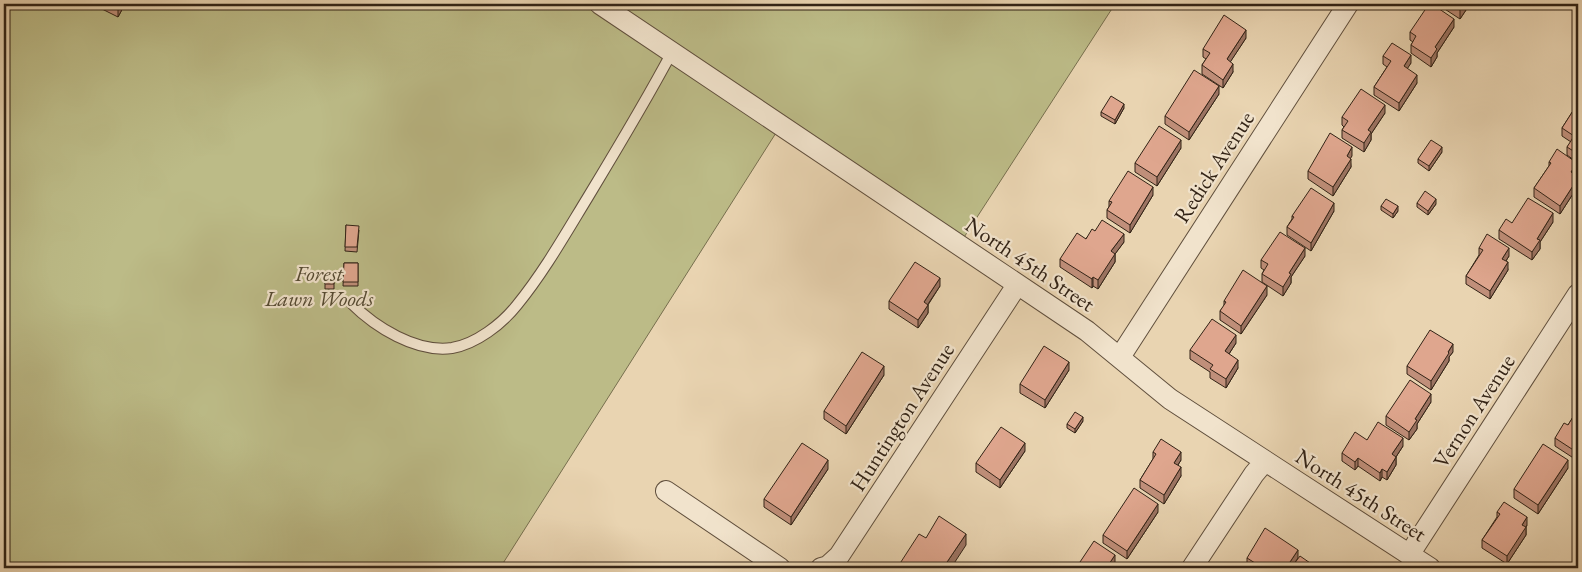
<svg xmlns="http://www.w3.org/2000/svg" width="1582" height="572" viewBox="0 0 1582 572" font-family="'EB Garamond',serif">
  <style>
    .green { fill: #bcbb87; stroke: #776f4e }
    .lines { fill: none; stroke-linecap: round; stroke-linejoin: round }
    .service-casing { stroke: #604f3d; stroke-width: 12 }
    .minor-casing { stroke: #604f3d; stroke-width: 22 }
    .service { stroke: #f1e3cc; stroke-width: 10 }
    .minor { stroke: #f1e3cc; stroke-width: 20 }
    .wall { fill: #c08f7a; stroke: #322316 }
    .shaded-wall { fill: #9c7463; stroke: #322316 }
    .building { fill: #dfa68e; stroke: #322316 }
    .labels { text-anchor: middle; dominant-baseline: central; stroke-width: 4.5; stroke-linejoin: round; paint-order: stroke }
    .street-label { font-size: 22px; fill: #322316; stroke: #f1e3cc }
    .park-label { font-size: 22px; font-style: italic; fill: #544932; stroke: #f1e3cc }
  </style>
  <rect width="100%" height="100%" fill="#e9d4b1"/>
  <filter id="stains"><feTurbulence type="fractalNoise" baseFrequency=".004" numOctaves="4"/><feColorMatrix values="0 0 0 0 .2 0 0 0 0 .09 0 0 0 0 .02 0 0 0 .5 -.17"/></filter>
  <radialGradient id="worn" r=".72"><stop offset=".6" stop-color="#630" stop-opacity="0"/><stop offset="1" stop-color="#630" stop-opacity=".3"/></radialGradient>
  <!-- green -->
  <path class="green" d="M4,4H1115L959,245L781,125L500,568H4Z"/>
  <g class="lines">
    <!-- service casing -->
    <g class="service-casing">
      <path id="service" d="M351,303C375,327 416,353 452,348C476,344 502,324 517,305C544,272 566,233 588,197C617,149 646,101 672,52"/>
    </g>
    <!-- minor casing -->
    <g class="minor-casing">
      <path id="minor" d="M600,4L1087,331L1170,399L1430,568
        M1120,357L1348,4
        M666,491L780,568
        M1409,555L1578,294
        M821,568L828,566L839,556L1017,285
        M1192,568L1254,474L1265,461"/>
    </g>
    <!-- service -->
    <use href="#service" class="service"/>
    <!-- minor -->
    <use href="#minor" class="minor"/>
  </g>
  <!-- wall -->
  <path class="wall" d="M92,4H125L118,17Z
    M1437,4H1470L1460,19Z
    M1454,27L1437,53V57L1431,67L1411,53V45L1413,42L1410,40V32Z
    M1246,38L1230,62L1233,72L1223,88L1202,74V65L1206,59L1203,57V49Z
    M1383,56L1411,63L1407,68L1417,83L1399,111L1374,95V87L1387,67L1383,64Z
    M1219,94L1189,140L1165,124V116Z
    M1578,103V163L1567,155V147L1571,142L1562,136V128Z
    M1124,108L1115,124L1101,116V112Z
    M1385,113L1371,134V140L1364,152L1342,138V130L1344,127L1342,125V117Z
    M1181,148L1157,186L1135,172V163Z
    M1442,152L1429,171L1418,163V159Z
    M1352,156L1350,158L1351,167L1333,196L1308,179V171Z
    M1549,162L1577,171L1575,175L1578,177V186L1560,214L1534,197V188L1549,166Z
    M1153,195L1130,233L1107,218V210L1109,207V201Z
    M1417,203L1436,204L1428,215L1417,207Z
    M1381,206L1398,211L1393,218L1381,210Z
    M1334,211L1311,251L1287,235V227L1292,219V216Z
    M1553,222L1540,242V249L1532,260L1499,239V230L1512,223Z
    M346,225L359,230L357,252L345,251Z
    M1095,231L1124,242L1115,254V262L1098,289L1093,286L1092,288L1060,267V259Z
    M1479,248L1509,256L1506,261L1508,270L1490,299L1466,284V276L1479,255Z
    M1305,256L1291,277V283L1283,296L1262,282V274L1264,270L1261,268V260Z
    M344,263H358V286H343Z
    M325,274H334V289H325Z
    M940,286L928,305V313L918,328L889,309V301Z
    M1267,295L1241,334L1220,320V311L1224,306V301Z
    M1236,343L1229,354L1238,368L1226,388L1210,378V372L1190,359V350Z
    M1453,352L1449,357V361L1431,390L1407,374V366Z
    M1069,370L1045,408L1020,393V384Z
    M884,375L846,434L824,419V411Z
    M1431,402L1417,424V429L1409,440L1386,425V416Z
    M1578,409V461L1555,446V438L1568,425Z
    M1083,421L1075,433L1067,428V424Z
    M1367,440L1403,446L1396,457V465L1387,480L1382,477L1380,481L1358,466L1355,470L1342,461V453Z
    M1025,451L1000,488L976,472V463Z
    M1153,452L1181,460L1178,465L1181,476L1164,504L1140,488V480L1153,459Z
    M1568,468L1538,514L1514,498V489Z
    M828,469L791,525L764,507V499Z
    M1158,512L1127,559L1103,543V535Z
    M1497,512L1527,525L1526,527V535L1507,564L1482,548V540L1497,517Z
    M1247,558L1291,568H1250L1247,566Z"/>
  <!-- shaded-wall -->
  <path class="shaded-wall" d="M121,4H125L118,17V9Z
    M1465,4H1470L1460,19V10Z
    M1454,19V27L1437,53V57L1431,67V58L1435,47Z
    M1246,30V38L1227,67V59Z
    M1411,55V63L1404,74V66Z
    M1233,64V72L1223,88V80Z
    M1417,75V83L1399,111V103Z
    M1219,86V94L1189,140V132Z
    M1124,104V108L1115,124V120Z
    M1385,105V113L1371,134V140L1364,152V143L1368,130Z
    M1181,140V148L1157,186V177Z
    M1352,147V156L1347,164V156Z
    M1442,147V152L1429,171V166Z
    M1351,159V167L1333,196V187Z
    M1577,163V171L1571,181V172Z
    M1578,178V186L1560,214V206Z
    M1153,187V195L1130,233V225Z
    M1436,199V204L1428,215V211Z
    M1334,203V211L1311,251V243Z
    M1398,206V211L1393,218V214Z
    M1553,213V222L1540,242V249L1532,260V252L1537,239Z
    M1124,234V242L1115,254V262L1098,289V280L1111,251Z
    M1305,248V256L1291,277V283L1283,296V287L1289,273Z
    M1509,248V256L1502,267V259Z
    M1508,262V270L1490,299V291Z
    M1093,277V286L1092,288V279Z
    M940,278V286L924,310V302Z
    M1267,286V295L1241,334V326Z
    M928,305V313L918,328V320Z
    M1236,335V343L1225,360V351Z
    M1453,344V352L1449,357V361L1431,390V381Z
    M1238,360V368L1226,388V379Z
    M1069,362V370L1045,408V400Z
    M884,366V375L846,434V426Z
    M1431,394V402L1417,424V429L1409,440V432L1415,419Z
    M1083,417V421L1075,433V429Z
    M1403,438V446L1392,463V454Z
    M1025,443V451L1000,488V480Z
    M1181,452V460L1174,471V463Z
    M1396,457V465L1387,480V472Z
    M1358,458V466L1355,470V462Z
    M828,460V469L791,525V517Z
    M1568,460V468L1538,514V505Z
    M1181,467V476L1164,504V495Z
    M1382,469V477L1380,481V473Z
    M1158,504V512L1127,559V551Z
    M1527,517V525L1526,527V535L1507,564V556L1522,525Z
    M966,534V545L951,568H943Z
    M1298,550V558L1291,568H1286Z
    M1115,555V563L1112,568H1109V564Z"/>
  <!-- building -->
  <path class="building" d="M108,4H121L118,9Z
    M1429,4H1432L1454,19L1435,47L1437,49L1431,58L1411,45L1416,36L1410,32Z
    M1450,4H1465L1460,10Z
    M1224,15L1246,30L1227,59L1233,64L1223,80L1202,65L1210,53L1203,49Z
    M1392,43L1411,55L1404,66L1417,75L1399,103L1374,87L1391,61L1383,56Z
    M1194,70L1219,86L1189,132L1165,116Z
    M1361,89L1385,105L1368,130L1371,132L1364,143L1342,130L1348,121L1342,117Z
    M1111,96L1124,104L1115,120L1101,112Z
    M1578,103V154L1567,147L1574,136L1562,128Z
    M1159,126L1181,140L1157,177L1135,163Z
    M1330,133L1352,147L1347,156L1351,159L1333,187L1308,171Z
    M1431,140L1442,147L1429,166L1418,159Z
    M1557,149L1577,163L1571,172L1578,177V178L1560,206L1534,188L1551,163L1549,162Z
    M1128,171L1153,187L1130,225L1107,210L1112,202L1109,201Z
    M1311,188L1334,203L1311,243L1287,227L1294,217L1292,216Z
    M1425,191L1436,199L1428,211L1417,203Z
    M1528,198L1553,213L1537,239L1540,240L1532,252L1499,230L1506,219L1512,223Z
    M1386,199L1398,206L1393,214L1381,206Z
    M1102,220L1124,234L1111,251L1115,254L1098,280L1093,277L1092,279L1060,259L1077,233L1086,239L1092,229L1095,231Z
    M346,225L359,226L357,247H345Z
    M1280,232L1305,248L1289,273L1291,274L1283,287L1262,274L1268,264L1261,260Z
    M1487,234L1509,248L1502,259L1508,262L1490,291L1466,276L1483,250L1479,248Z
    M915,262L940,278L924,302L928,305L918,320L889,301Z
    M344,263H358V282H343Z
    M1243,270L1267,286L1241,326L1220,311L1226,302L1224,301Z
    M325,274H334V284H325Z
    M1212,319L1236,335L1225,351L1238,360L1226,379L1210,369L1213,365L1190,350Z
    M1430,330L1453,344L1448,352L1449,353L1431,381L1407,366Z
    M1044,346L1069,362L1045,400L1020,384Z
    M862,352L884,366L846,426L824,411Z
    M1410,380L1431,394L1415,419L1417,420L1409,432L1386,416Z
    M1578,409V453L1555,438L1564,423L1568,425Z
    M1075,412L1083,417L1075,429L1067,424Z
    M1378,422L1403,438L1392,454L1396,457L1387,472L1382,469L1380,473L1358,458L1355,462L1342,453L1355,432L1367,440Z
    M1001,427L1025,443L1000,480L976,463Z
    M1161,439L1181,452L1174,463L1181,467L1164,495L1140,480L1156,454L1153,452Z
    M802,443L828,460L791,517L764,499Z
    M1543,444L1568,460L1538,505L1514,489Z
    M1134,488L1158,504L1127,551L1103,535Z
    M1504,502L1527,517L1522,525L1526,527L1507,556L1482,540L1500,514L1497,512Z
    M939,516L966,534L943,568H897L919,534L926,538Z
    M1265,528L1298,550L1286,568H1263L1247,558Z
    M1094,541L1115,555L1109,564L1112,566L1110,568H1076Z
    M1300,556L1313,565L1311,568H1291Z"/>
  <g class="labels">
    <!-- street labels -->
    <g class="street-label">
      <text transform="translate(1214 167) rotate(-57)">Redick Avenue</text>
      <text transform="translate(1030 264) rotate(34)">North 45th Street</text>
      <text transform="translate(1474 411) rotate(-57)">Vernon Avenue</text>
      <text transform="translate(902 417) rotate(-57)">Huntington Avenue</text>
      <text transform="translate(1361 495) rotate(33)">North 45th Street</text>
    </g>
    <!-- park labels -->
    <g class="park-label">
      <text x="319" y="273">Forest<tspan x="319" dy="25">Lawn Woods</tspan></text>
    </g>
  </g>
  <!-- margin -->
  <rect width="1582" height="572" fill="none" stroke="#e9d4b1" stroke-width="20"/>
  <rect x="5" y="5" width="1572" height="562" fill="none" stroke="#322316" stroke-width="2.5"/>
  <rect x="10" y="10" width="1562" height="552" fill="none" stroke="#322316"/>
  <rect width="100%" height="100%" filter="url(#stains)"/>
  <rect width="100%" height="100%" fill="url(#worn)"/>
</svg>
